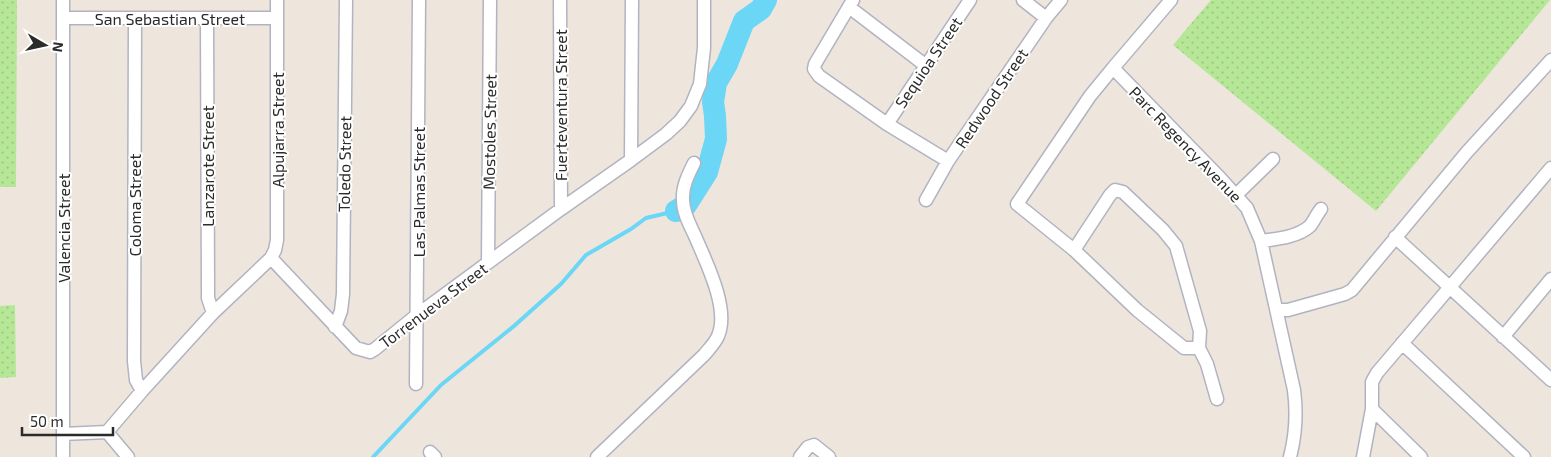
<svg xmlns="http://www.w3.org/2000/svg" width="1551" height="457" viewBox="0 0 1551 457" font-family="'Exo 2',sans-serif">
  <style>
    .grass { fill: url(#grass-dots) }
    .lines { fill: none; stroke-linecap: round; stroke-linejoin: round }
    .stream { stroke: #6bd6f5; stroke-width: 4 }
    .river { stroke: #6bd6f5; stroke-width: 22 }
    .minor-casing { stroke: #b1b4c0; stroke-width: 15 }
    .minor { stroke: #fff; stroke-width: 12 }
    .labels { text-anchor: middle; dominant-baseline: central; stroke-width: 4; stroke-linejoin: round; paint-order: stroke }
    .street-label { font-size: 16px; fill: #2b2b2b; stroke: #fff }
  </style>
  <defs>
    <pattern id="grass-dots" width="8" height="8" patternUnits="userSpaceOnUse" patternTransform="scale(1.25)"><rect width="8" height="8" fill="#b5e797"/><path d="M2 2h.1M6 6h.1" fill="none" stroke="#9cc682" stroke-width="1.8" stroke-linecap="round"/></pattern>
  </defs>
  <rect width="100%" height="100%" fill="#eee6dd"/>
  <!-- grass -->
  <path class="grass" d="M0,0H17L16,187H0Z
    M1211,0H1550L1376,211L1173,45Z
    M15,305L16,377L0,378V306Z"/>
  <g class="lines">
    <!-- stream -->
    <path class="stream" d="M373,457L441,385L514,326L561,284L586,255L631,229L646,218L676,211"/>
    <!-- river -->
    <path class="river" d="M676,211L686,205L707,172L716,139L715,116L713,102L716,83L727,64L744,21L761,9L766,0"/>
    <!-- minor casing -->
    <g class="minor-casing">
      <path id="minor" d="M560,0L561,209
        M853,0L815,64L814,69L819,76L887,124L948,161
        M1023,0L1046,18
        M1171,0L1113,68L1221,179L1247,208L1261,241L1294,390C1297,413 1296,434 1290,457
        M849,7L925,65
        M63,18H277
        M135,18L134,361L136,380L142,391
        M207,18L208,291V298L213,313
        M1113,68L1090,96L1017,204L1074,250L1137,310L1184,348H1199
        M887,124L970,0
        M631,160L632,0
        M1236,195L1273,159
        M926,200L948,161L1046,18L1061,0
        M1395,237L1551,380
        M1261,241C1277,239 1298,237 1310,226C1314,221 1317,214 1321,209
        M1074,250L1110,195L1115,190L1123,192L1163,230L1176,246L1200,331L1199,348L1207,364L1217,399
        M271,258L356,348L370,352L375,349L417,315L561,209L631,160L666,134L680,121L691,106L700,84L704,48V0
        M488,263L490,0
        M1277,310H1288L1345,294L1352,290L1467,152L1551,60
        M335,327L341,311L343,294L346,0
        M1503,337L1551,279
        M1402,343L1524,457
        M416,384L419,0
        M1372,409L1421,457
        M107,432L142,391L213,313L271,258L275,250L277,240V0
        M107,432L128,457
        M63,434L107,432
        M430,452L435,457
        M63,457V0
        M597,457L704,355C709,349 715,343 718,336C730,309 706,262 695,236C690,225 683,213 683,200C682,187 688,175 694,163
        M800,457L808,447L814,445L829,457
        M1363,457L1372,409V382L1377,373L1551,168"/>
    </g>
    <!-- minor -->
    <use href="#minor" class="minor"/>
  </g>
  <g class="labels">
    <!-- street labels -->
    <g class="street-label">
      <text x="170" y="18">San Sebastian Street</text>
      <text transform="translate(928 62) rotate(-56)">Sequioa Street</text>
      <text transform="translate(991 98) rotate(-56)">Redwood Street</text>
      <text transform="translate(560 105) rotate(-90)">Fuerteventura Street</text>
      <text transform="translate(277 130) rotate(-90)">Alpujarra Street</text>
      <text transform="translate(489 132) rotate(-89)">Mostoles Street</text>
      <text transform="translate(1186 144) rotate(46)">Parc Regency Avenue</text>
      <text transform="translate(344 164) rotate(-89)">Toledo Street</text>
      <text transform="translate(207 166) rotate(-90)">Lanzarote Street</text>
      <text transform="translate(418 192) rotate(-90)">Las Palmas Street</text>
      <text transform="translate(134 205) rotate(-90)">Coloma Street</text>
      <text transform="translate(63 228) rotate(-90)">Valencia Street</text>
      <text transform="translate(433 305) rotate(-37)">Torrenueva Street</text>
    </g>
  </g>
  <!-- north arrow -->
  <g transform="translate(45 45) rotate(99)" stroke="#ffffff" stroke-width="4" paint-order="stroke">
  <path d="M0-4L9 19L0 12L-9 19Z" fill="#2b2b2b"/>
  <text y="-8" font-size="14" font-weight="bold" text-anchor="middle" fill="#2b2b2b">N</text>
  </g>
  <!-- scale -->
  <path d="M22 427v8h91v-8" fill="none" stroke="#2b2b2b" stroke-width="2.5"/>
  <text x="30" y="427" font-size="15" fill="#2b2b2b" stroke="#ffffff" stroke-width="4" paint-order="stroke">50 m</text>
</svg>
